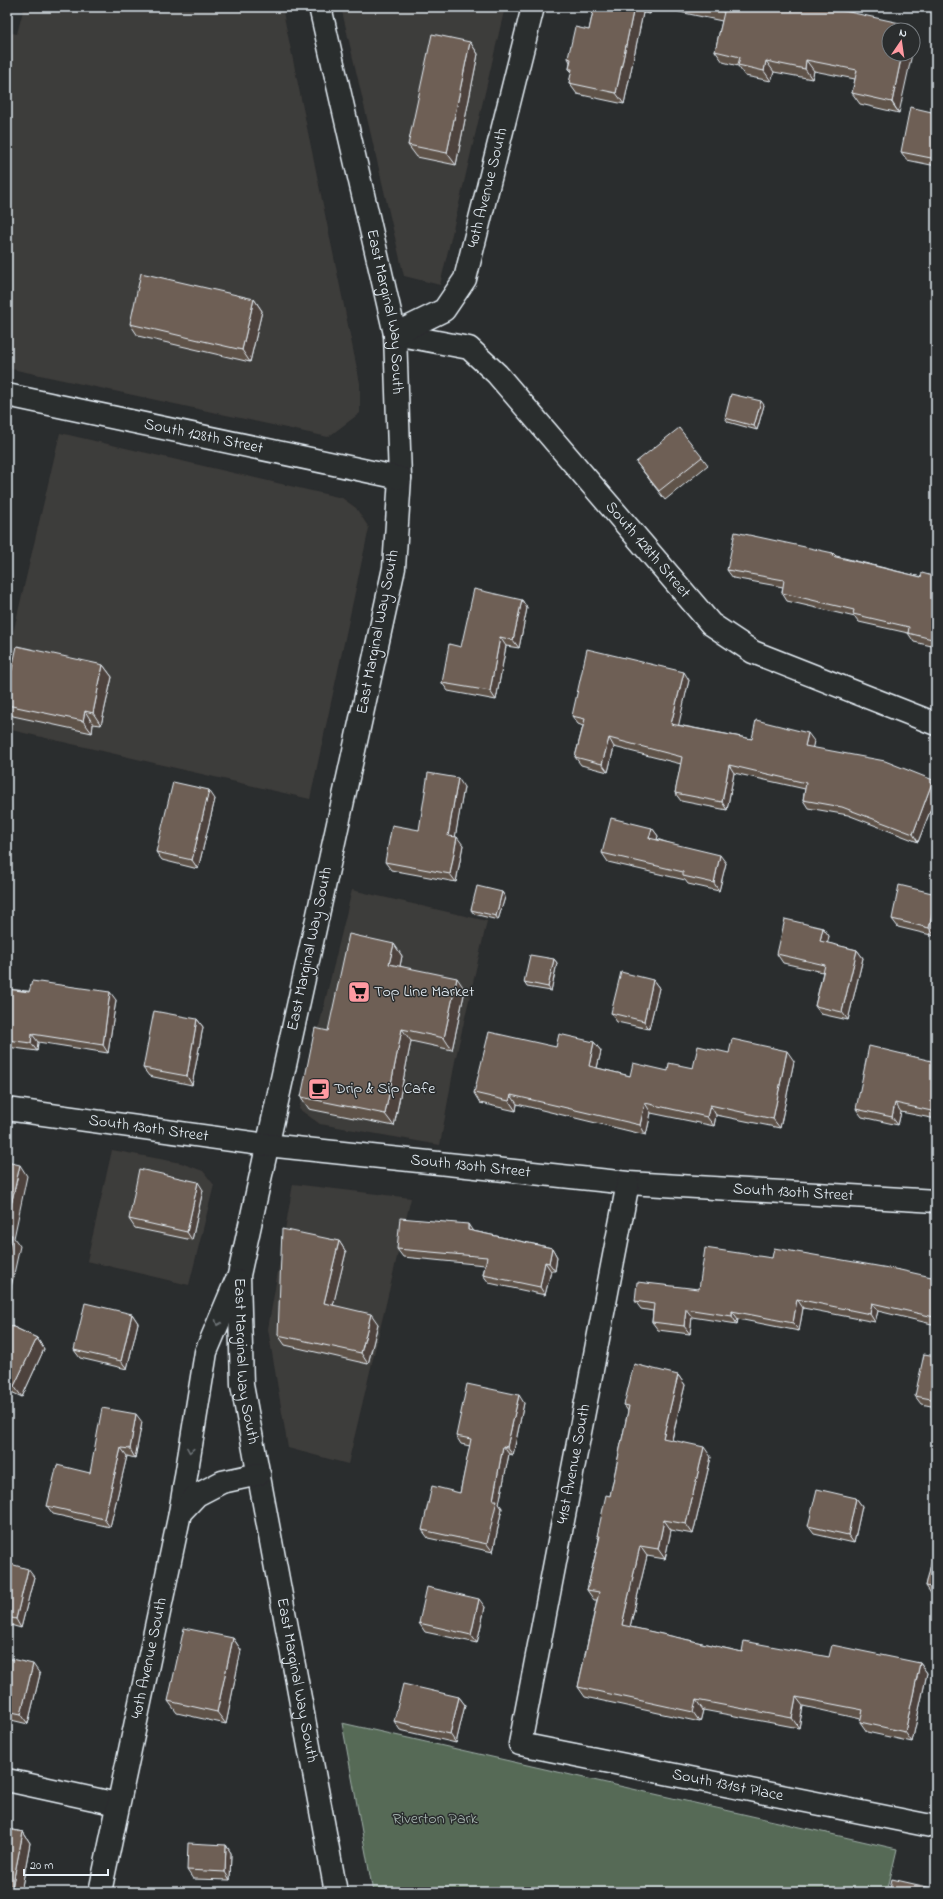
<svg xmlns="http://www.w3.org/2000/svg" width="943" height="1899" viewBox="0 0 943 1899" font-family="'Indie Flower',sans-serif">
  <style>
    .built { fill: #3e3c3a }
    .green { fill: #566b57; stroke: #9faea8 }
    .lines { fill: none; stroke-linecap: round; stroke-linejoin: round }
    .minor-casing { stroke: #e8f1f8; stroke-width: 25 }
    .minor { stroke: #2a2d2e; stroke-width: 22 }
    .wall { fill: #5f5249; stroke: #e8f1f8 }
    .shaded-wall { fill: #4d423c; stroke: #e8f1f8 }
    .building { fill: #6e5f55; stroke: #e8f1f8 }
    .oneway { stroke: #6c7275 }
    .labels { text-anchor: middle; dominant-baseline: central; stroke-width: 3; stroke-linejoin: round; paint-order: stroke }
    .street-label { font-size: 16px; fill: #e8f1f8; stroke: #2a2d2e }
    .poi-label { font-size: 16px; fill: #e8f1f8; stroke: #2a2d2e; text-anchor: start }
    .park-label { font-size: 16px; fill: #a6b5b0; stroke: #2a2d2e }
  </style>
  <rect width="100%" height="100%" fill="#2a2d2e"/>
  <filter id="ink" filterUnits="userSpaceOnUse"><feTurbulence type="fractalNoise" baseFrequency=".025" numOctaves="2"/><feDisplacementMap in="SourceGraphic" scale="8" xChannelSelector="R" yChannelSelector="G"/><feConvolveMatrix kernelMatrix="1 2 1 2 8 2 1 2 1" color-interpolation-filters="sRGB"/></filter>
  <g filter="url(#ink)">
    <!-- built -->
    <path class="built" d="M24,7H282L360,383V413L328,437L7,368V32L17,34Z
      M341,7H505L440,285L404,276Z
      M60,433L342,498L356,508L369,528L310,799L7,729V659Z
      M352,890L487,921L455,1061L440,1145L320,1124L299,1109Z
      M112,1150L181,1163L203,1171L214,1185L189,1285L87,1261Z
      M293,1184L411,1198L348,1464L288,1448L268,1329Z"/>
    <!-- green -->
    <path class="green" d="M342,1723L897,1849L887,1892H373Z"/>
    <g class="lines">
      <!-- minor casing -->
      <g class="minor-casing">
        <g id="minor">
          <path id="s1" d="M320,7L395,334L400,478L394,568L239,1275L242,1385L336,1892"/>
          <path id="s2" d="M395,334L469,348L497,374L711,624L753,652L936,724"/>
          <path id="s3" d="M395,334L444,310L465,279L533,7"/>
          <path id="s4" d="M7,395L400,478"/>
          <path id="s5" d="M7,1109L267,1145L628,1183L936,1201"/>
          <path id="s6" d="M628,1183L520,1744L936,1827"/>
          <path d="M180,1513L206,1352L236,1281"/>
          <path d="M7,1780L117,1804"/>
          <path id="s7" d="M100,1892L180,1513L197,1495L222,1482L259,1474"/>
        </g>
      </g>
      <!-- minor -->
      <use href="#minor" class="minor"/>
    </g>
    <!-- wall -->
    <path class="wall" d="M594,7H652L650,14L643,13L624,104L577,94L569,83L572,72L569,69L570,62L568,58L589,30Z
      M656,7H826L899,113L860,104L852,93L855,79L814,71L812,79L774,72L771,81L745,76L738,66L723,62L715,51L722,21Z
      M470,42L478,54L456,165L417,157L408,145Z
      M936,113V166L907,160L901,152Z
      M254,299L262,311L250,362L138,336L130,324Z
      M764,405L757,430L728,422L725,418Z
      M702,457L708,465L665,500L642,470L636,462Z
      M833,553L836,556L921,577H936V647L914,642L908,633L859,622L855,617L787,601L782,593L783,587L733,578L727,570Z
      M522,600L527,608L519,648L506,646L496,700L448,691L442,683L461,647Z
      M103,665L112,677L101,725L93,724L92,733L13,716L7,708V692Z
      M689,680L678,725L752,739L814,741L812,748L936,784V796L918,842L848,815L808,808L803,800L805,789L734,773L727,810L681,801L675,793L681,764L614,747L608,772L581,765L575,757L583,726L578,724L572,716Z
      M464,787L455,837L463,845L456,882L391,870L385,862Z
      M215,799L198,869L162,860L156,852Z
      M652,828L658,836L657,839L726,863L719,891L688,884L685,880L608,862L602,853Z
      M502,892L505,897L498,920L474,914L471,910Z
      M936,894V932L935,936L898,927L892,919Z
      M823,928L829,936L827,943L857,950L863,958L848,1020L821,1014L815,1006L823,972L783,963L777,954Z
      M394,944L402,956L400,966L465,990L452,1050L411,1041L394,1126L309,1109L301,1097L328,1031Z
      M554,959L557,963L551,991L527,987L524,982Z
      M653,980L659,988L649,1029L617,1022L611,1013Z
      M7,989L116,1000L108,1053L38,1042L37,1051L7,1047Z
      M197,1019L203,1027L192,1085L149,1076L143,1068Z
      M594,1042L601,1051L597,1068L630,1076L693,1068L729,1053L794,1061L780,1128L716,1115L714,1126L651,1113L646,1135L517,1104L516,1111L480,1103L474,1093L556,1047Z
      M936,1062V1119L901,1112L898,1125L862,1117L856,1109Z
      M203,1190L192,1240L135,1228L129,1219Z
      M473,1231L552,1248L557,1257L555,1271H551L545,1295L489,1283L483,1275L485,1265L403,1257L397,1249Z
      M339,1241L346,1252L333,1305L378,1324L368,1364L285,1345L278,1335Z
      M772,1258L936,1278V1325L878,1311L875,1322L803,1308L799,1331L738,1319L737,1324L692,1317L690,1334L658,1330L652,1322L653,1311L641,1309L635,1301L699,1289Z
      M132,1314L138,1323L127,1369L80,1358L74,1350Z
      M7,1324L37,1338L44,1349L22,1397L7,1390Z
      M936,1356V1407L921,1404L915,1396Z
      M678,1375L685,1385L672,1440L711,1457L693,1534L671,1530L665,1559L647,1556L630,1627L742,1652L920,1663L927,1673L912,1742L867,1732L860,1722L861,1719L803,1706L799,1728L703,1710L700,1722L585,1697L578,1687L597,1600H594L587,1590L599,1539L597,1536L610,1496L628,1411L624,1405Z
      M524,1403L513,1455L509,1454L499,1504L502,1508L493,1552L428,1538L422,1530L460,1493L470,1446L461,1444L456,1436Z
      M142,1422L135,1458L127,1456L110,1527L53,1514L47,1506L90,1473Z
      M856,1498L862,1506L854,1543L814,1534L808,1526Z
      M936,1545V1596L932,1595L926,1586Z
      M7,1563L34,1577L21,1628L7,1624Z
      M485,1607L477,1643L425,1632L419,1623Z
      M233,1638L241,1650L226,1724L177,1713L168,1701Z
      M7,1658L40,1674L28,1724L7,1719Z
      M459,1697L465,1705L456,1743L400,1730L394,1721Z
      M7,1829L23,1832L30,1843L21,1892H7Z
      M226,1845L231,1853L230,1880L193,1879L187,1870Z"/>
    <!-- shaded-wall -->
    <path class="shaded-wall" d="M634,7H639L643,13L624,104L616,93Z
      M645,7H652L650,14Z
      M909,25L913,30H908Z
      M913,30L916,35L913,51Z
      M470,42L478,54L456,165L447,153Z
      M902,54H912L899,113L892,102Z
      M806,60L814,71L812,79L805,69Z
      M766,61L774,72L771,81L764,71Z
      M254,299L262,311L250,362L242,350Z
      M761,401L764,405L757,430L754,426Z
      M522,600L527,608L519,648L513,640Z
      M500,637L506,646L496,700L490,691Z
      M103,665L112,677L101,725L93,713Z
      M684,672L689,680L677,732L671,724Z
      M85,711L93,724L92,733L83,721Z
      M808,733L814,741L811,755L805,746Z
      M609,738L614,747L608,772L602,764Z
      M729,765L734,773L727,810L722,802Z
      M458,778L464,787L454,844L448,836Z
      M933,780L936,784V796L918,842L913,834Z
      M209,790L215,799L198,869L192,860Z
      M652,828L658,836L655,846L649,838Z
      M457,837L463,845L456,882L450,874Z
      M720,855L726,863L719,891L714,883Z
      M502,892L505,897L498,920L496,916Z
      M936,898V932L935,936L929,928Z
      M823,928L829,936L826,950L820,941Z
      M394,944L402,956L398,976L389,964Z
      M857,950L863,958L848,1020L842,1012Z
      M554,959L557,963L551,991L548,987Z
      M457,978L465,990L452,1050L444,1038Z
      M653,980L659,988L649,1029L644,1021Z
      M110,992L116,1000L108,1053L103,1045Z
      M197,1019L203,1027L192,1085L187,1076Z
      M402,1029L411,1041L394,1126L385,1114Z
      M32,1034L38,1042L37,1051L31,1043Z
      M594,1042L601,1051L595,1076L589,1066Z
      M787,1051L794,1061L780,1128L773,1119Z
      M511,1095L517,1104L516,1111L509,1101Z
      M645,1103L651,1113L646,1135L640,1125Z
      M895,1103L901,1112L898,1125L892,1117Z
      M710,1105L716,1115L714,1126L707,1117Z
      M20,1165L27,1176L14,1238L20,1246L7,1306V1223Z
      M198,1182L203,1190L192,1240L187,1232Z
      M468,1224L474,1233L468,1230Z
      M339,1241L346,1252L331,1314L324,1303Z
      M552,1248L557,1257L555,1271L549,1263Z
      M545,1262L551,1271L545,1295L540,1287Z
      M797,1299L803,1308L799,1331L793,1323Z
      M872,1303L878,1311L875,1322L870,1314Z
      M686,1309L692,1317L690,1334L684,1326Z
      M936,1310V1319L934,1317Z
      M732,1311L738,1319L737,1324L732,1316Z
      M132,1314L138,1323L127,1369L121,1361Z
      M371,1314L378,1324L368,1364L361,1353Z
      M37,1338L44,1349L22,1397L14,1386Z
      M678,1375L685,1385L670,1447L663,1438Z
      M519,1395L524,1403L513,1455L507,1447Z
      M136,1414L142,1422L135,1458L130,1449Z
      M503,1446L509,1454L499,1504L502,1508L493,1552L487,1544L493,1500Z
      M704,1447L711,1457L693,1534L686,1524Z
      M121,1448L127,1456L110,1527L104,1519Z
      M856,1498L862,1506L854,1543L848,1535Z
      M664,1520L671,1530L665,1559L658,1549Z
      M640,1546L647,1556L628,1635L622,1625Z
      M28,1569L34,1577L21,1628L16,1619Z
      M479,1599L485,1607L477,1643L471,1635Z
      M233,1638L241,1650L226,1724L217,1712Z
      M920,1663L927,1673L912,1742L905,1732Z
      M33,1664L40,1674L28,1724L21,1714Z
      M459,1697L465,1705L456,1743L450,1734Z
      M796,1697L803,1706L799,1728L792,1718Z
      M696,1700L703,1710L700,1722L693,1712Z
      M23,1832L30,1843L21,1892H15L12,1888Z
      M226,1845L231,1853L230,1880L225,1872Z"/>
    <!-- building -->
    <path class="building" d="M594,7H634L616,93L569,83L572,69H569L571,59L568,58L575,27L589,30Z
      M700,7H826L909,25L908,30H889V54H902L892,102L852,93L857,70L806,60L805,69L766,61L764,71L738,65L740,57L715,51L724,12Z
      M432,34L470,42L447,153L408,145Z
      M910,107L936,113V159L901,152Z
      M141,273L254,299L242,350L130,324Z
      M731,394L761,401L754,426L725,418Z
      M679,428L702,457L659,491L636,462Z
      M735,532L833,553L832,556L921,577L922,573L936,577V640L908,633L909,627L853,614L854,610L782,593L784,580L727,570Z
      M474,589L522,600L513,640L500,637L490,691L442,683L449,644L461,647Z
      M17,646L103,665L93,713L85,711L83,721L7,705V692Z
      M587,649L684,672L671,724L752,739L756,720L808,733L805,746L885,761L933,780L913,834L842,807L803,800L806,783L729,765L722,802L675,793L682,757L609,738L602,764L575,757L585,719L572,716Z
      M428,773L458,778L448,836L457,837L450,874L385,862L392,825L419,830Z
      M173,782L209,790L192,860L156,852Z
      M611,818L652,828L649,838L720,855L714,883L683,876V872L602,853Z
      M899,885L936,894V898L929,928L892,919Z
      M477,886L502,892L496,916L471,910Z
      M785,919L823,928L820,941L857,950L842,1012L815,1006L825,965L777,954Z
      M349,934L394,944L389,964L457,978L444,1038L402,1029L385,1114L301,1097L315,1028L328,1031Z
      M530,955L554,959L548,987L524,982Z
      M621,972L653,980L644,1021L611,1013Z
      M32,981L110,992L103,1045L32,1034L31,1043L7,1040V989L29,992Z
      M154,1011L197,1019L187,1076L143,1068Z
      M489,1032L556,1047L559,1034L594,1042L589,1066L630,1076L633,1063L668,1071L669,1063L693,1068L698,1046L729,1053L732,1039L787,1051L773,1119L710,1105L707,1117L645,1103L640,1125L511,1095L509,1101L474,1093Z
      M869,1046L936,1062V1112L895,1103L892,1117L856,1109Z
      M7,1162L20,1165L7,1223Z
      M139,1169L198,1182L187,1232L129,1219Z
      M400,1218L468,1224V1230L552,1248L549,1263L545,1262L540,1287L483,1275L487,1257L397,1249Z
      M282,1229L339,1241L324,1303L371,1314L361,1353L278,1335Z
      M7,1234L12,1235L7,1259Z
      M705,1248L772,1258L774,1248L900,1270L936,1278V1310L934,1317L872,1303L870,1314L797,1299L793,1323L732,1311V1316L686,1309L684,1326L652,1322L654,1304L635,1301L637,1282L699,1289Z
      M85,1303L132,1314L121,1361L74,1350Z
      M7,1324L37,1338L14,1386L7,1383Z
      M924,1354L936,1356V1400L915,1396Z
      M634,1364L678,1375L663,1438L704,1447L686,1524L664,1520L658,1549L640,1546L622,1625L742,1652L744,1641L829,1657L832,1645L920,1663L905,1732L860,1722L863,1710L796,1697L792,1718L696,1700L693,1712L578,1687L599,1592L587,1590L600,1536H597L606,1495L610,1496L629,1406L624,1405Z
      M467,1384L519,1395L507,1447L503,1446L493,1500H497L487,1544L422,1530L432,1486L460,1493L471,1439L456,1436Z
      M102,1408L136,1414L130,1449L121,1448L104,1519L47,1506L57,1465L90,1473Z
      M817,1489L856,1498L848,1535L808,1526Z
      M935,1545H936V1588L926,1586Z
      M7,1563L28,1569L16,1619L7,1617Z
      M427,1587L479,1599L471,1635L419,1623Z
      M184,1628L233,1638L217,1712L168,1701Z
      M7,1658L33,1664L21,1714L7,1711Z
      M403,1684L459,1697L450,1734L394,1721Z
      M7,1829L23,1832L12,1888L7,1887Z
      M188,1843L226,1845L225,1872L187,1870Z
      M892,1879L936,1889V1892H889Z"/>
    <!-- one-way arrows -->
    <defs><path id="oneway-chevron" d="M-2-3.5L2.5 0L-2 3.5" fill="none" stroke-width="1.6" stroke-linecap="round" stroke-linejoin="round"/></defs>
    <g class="oneway">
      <use href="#oneway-chevron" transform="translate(218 1323) rotate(113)"/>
      <use href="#oneway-chevron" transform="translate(190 1450) rotate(99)"/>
    </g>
  </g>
  <!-- icons -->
  <defs>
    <g id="supermarket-square" transform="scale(1.15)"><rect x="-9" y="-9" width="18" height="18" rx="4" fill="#ff9aa2" stroke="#2a2d2e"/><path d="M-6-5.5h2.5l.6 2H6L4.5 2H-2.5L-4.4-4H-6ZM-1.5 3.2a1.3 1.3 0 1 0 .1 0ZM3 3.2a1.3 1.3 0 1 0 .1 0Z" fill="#111"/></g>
    <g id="cafe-square" transform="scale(1.15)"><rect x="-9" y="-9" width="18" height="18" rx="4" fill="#ff9aa2" stroke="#2a2d2e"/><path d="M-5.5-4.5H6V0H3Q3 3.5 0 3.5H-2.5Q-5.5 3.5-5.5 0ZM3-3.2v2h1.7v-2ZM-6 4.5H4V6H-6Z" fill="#111"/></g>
  </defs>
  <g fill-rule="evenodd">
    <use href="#supermarket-square" x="359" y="992"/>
    <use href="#cafe-square" x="319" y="1089"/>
  </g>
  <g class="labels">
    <!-- street labels -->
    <g class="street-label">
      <text stroke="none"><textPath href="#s3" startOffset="186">40th Avenue South</textPath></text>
      <text stroke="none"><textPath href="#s1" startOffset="312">East Marginal Way South</textPath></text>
      <text stroke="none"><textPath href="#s4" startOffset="201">South 128th Street</textPath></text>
      <text stroke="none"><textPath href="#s2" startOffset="345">South 128th Street</textPath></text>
      <text transform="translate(378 632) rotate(-79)">East Marginal Way South</text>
      <text transform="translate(310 949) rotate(-78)">East Marginal Way South</text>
      <text stroke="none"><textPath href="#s5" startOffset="143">South 130th Street</textPath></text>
      <text stroke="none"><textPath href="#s5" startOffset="467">South 130th Street</textPath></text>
      <text stroke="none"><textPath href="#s5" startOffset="791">South 130th Street</textPath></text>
      <text stroke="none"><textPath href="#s1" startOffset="1380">East Marginal Way South</textPath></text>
      <text transform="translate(574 1464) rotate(-79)">41st Avenue South</text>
      <text stroke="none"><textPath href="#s7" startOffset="239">40th Avenue South</textPath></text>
      <text stroke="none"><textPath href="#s1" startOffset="1704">East Marginal Way South</textPath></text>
      <text stroke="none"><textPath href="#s6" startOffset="783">South 131st Place</textPath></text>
    </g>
    <!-- poi labels -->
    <g class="poi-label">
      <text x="374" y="992">Top Line Market</text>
      <text x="334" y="1089">Drip &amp; Sip Cafe</text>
    </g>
    <!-- park labels -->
    <g class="park-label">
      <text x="435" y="1819">Riverton Park</text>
    </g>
  </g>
  <!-- margin -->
  <rect width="943" height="1899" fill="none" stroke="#2a2d2e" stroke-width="24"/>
  <rect x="12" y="12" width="919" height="1875" fill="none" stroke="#e8f1f8" stroke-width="1.5" filter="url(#ink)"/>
  <!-- north arrow -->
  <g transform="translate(901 42) rotate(13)"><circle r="19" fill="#2a2d2e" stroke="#767b7f"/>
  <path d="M0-3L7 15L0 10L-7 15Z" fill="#ff9aa2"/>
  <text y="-6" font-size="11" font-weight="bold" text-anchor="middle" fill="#e8f1f8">N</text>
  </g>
  <!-- scale -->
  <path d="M24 1869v6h84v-6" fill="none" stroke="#e8f1f8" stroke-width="2"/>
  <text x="30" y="1869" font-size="12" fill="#e8f1f8" stroke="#2a2d2e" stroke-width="3" paint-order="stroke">20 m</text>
</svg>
